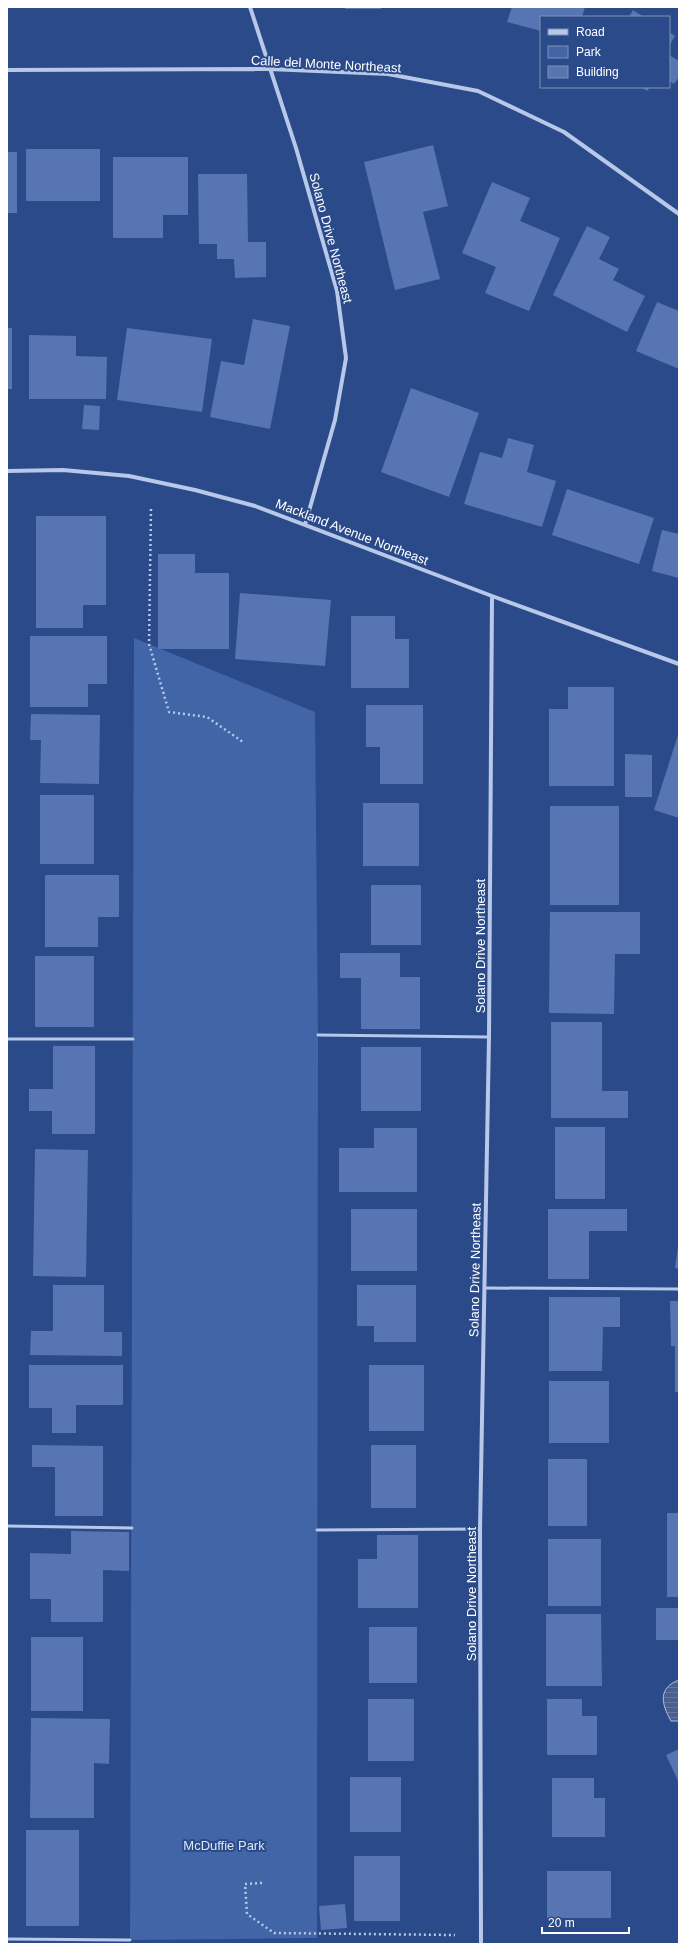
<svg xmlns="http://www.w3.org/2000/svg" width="686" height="1951" viewBox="0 0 686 1951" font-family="Helvetica,sans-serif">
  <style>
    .green { fill: #4265a7 }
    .water { fill: url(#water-rules); stroke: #acc2e9 }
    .building { fill: #5675b2 }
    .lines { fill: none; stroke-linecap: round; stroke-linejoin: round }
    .path { stroke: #b7c8e9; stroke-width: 2.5; stroke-dasharray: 2 3; stroke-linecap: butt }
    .service { stroke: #b7c8e9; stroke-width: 3 }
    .minor { stroke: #b7c8e9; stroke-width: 4 }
    .labels { text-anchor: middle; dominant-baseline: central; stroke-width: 4; stroke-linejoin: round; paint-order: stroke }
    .street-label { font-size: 13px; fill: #fff; stroke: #2a4a89 }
    .park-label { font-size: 13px; fill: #dbe5f7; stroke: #2a4a89 }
  </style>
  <defs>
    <pattern id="water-rules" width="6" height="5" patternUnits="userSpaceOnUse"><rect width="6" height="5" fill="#49608d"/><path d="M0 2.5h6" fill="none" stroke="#64789e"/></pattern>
  </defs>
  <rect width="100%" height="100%" fill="#2a4a89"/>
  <!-- green -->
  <path class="green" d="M134,638L315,712L318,1035L317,1938L130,1940Z"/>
  <!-- water -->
  <path class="water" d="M679,1680V1721H671C661,1703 658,1688 679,1680Z"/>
  <!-- building -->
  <path class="building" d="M345,7H381V9H345Z
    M512,7H585L582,17H541V31L507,22Z
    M633,10L644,17H629Z
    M669,32L675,36L669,46Z
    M669,55L679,61V77L674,84L669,81Z
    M641,87H650L647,91Z
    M433,145L448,206L423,212L440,279L395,290L364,162Z
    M26,149H100V201H26Z
    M7,152H17V213H7Z
    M113,157H188V215H163V238H113Z
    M198,174H247L248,242H266V277L235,278L234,259H217V244H199Z
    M492,182L530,198L520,221L560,238L529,311L485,293L496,267L462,253Z
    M587,226L610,237L599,259L619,269L613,280L645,296L627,332L553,295Z
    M657,302L679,311V369L636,351Z
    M253,319L290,326L270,429L210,417L221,361L244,365Z
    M7,328H12V389H7Z
    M127,328L212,339L202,412L117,400Z
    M29,335L76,336V356L107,357L106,399H29Z
    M411,388L479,413L449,497L381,472Z
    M84,405L100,406L99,430L82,429Z
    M508,438L534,445L527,472L556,481L542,527L464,504L480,452L502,458Z
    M567,489L654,518L639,564L552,535Z
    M36,516H106V605H83V628H36Z
    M662,530L679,534V578L652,571Z
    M158,554H195V573H229V649H158Z
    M240,593L331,600L325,666L235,659Z
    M351,616H395V639H409V688H351Z
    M30,636H107V684H88V707H30Z
    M568,687H614V786H549V709H568Z
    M366,705H423V784H380V747H366Z
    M31,714L100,715L99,784L40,783L41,740H30Z
    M679,732V818L654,810Z
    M625,754L652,755V797H625Z
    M40,795H94V864H40Z
    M363,803H419V866H363Z
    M550,806H619V905H550Z
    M45,875H119V917H98V947H45Z
    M371,885H421V945H371Z
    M550,912H640V954H615L614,1014L549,1013Z
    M340,953H400V977H420V1029H361V978H340Z
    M35,956H94V1027H35Z
    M551,1022H602V1091H628V1118H551Z
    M53,1046H95V1134H52V1111H29V1089H53Z
    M361,1047H421V1111H361Z
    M555,1127H605V1199H555Z
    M374,1128H417V1192H339V1148H374Z
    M35,1149L88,1150L86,1277L33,1276Z
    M351,1209H417V1271H351Z
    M548,1209H627V1231H589V1279H548Z
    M678,1247H679V1269L675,1268Z
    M53,1285H104V1332H122V1356L30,1355L31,1331H53Z
    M357,1285H416V1342H374V1326H357Z
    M549,1297H620V1327H603L602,1371H549Z
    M670,1301H679V1392H675V1346H671Z
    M29,1365H123V1405H76V1433H52V1408H29Z
    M369,1365H424V1431H369Z
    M549,1381H609V1443H549Z
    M32,1445L103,1446V1516H55V1467H32Z
    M371,1445H416V1508H371Z
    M548,1459H587V1526H548Z
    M667,1513H679V1597H667Z
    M71,1531L129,1532V1571L103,1570V1622H51V1599H30V1553L71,1554Z
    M377,1535H418V1608H358V1559H377Z
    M548,1539H601V1606H548Z
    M656,1608H679V1640H656Z
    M546,1614H601L602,1686H546Z
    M369,1627H417V1683H369Z
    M31,1637H83V1711H31Z
    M368,1699H414V1761H368Z
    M547,1699H582V1716H597V1755H547Z
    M31,1718L110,1719L109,1764L94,1763V1818H30Z
    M679,1749V1783L666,1755Z
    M350,1777H401V1832H350Z
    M552,1778H594V1798H605V1837H552Z
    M26,1830H79V1926H26Z
    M354,1856H400V1921H354Z
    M547,1871H611V1918H547Z
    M345,1904L347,1928L321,1930L319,1906Z"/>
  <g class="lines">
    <!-- path -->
    <path class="path" d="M151,509L149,644L169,712L207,717L243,742
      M262,1883L245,1884L247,1914L274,1933L455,1935"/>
    <!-- service -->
    <path class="service" d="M318,1035L489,1037
      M7,1039H133
      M485,1288L679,1289
      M7,1526L132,1528
      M317,1530L480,1529
      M7,1939L130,1940"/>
    <!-- minor -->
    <path class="minor" d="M250,7L296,148L337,291L346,358L335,420L305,525
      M7,70L269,69L388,74L478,91L564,132L679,214
      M7,471L63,470L129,476L195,490L255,506L492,596L679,664
      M481,1944L480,1529L489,1037L492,596"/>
  </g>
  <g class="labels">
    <!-- street labels -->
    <g class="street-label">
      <text transform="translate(326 64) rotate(3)">Calle del Monte Northeast</text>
      <text transform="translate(331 238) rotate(75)">Solano Drive Northeast</text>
      <text transform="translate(352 532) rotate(21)">Mackland Avenue Northeast</text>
      <text transform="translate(480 946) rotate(-90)">Solano Drive Northeast</text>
      <text transform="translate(475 1270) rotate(-89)">Solano Drive Northeast</text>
      <text transform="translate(471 1594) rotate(-90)">Solano Drive Northeast</text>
    </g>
    <!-- park labels -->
    <g class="park-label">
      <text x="224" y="1845">McDuffie Park</text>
    </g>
  </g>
  <!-- border -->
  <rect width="686" height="1951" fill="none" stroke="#ffffff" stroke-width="16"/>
  <!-- legend -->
  <rect x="540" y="16" width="130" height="72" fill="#2a4a89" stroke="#7f92b8"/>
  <rect x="548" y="29" width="20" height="6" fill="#b7c8e9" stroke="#7f92b8"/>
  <text x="576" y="36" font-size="12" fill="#ffffff">Road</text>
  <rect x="548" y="46" width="20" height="12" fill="#4265a7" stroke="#7f92b8"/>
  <text x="576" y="56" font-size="12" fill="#ffffff">Park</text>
  <rect x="548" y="66" width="20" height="12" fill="#5675b2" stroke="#7f92b8"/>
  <text x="576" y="76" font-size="12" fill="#ffffff">Building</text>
  <!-- scale -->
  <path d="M542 1927v6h87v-6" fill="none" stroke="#ffffff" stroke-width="2"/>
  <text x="548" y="1927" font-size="12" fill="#ffffff" stroke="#2a4a89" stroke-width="3" paint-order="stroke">20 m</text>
</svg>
